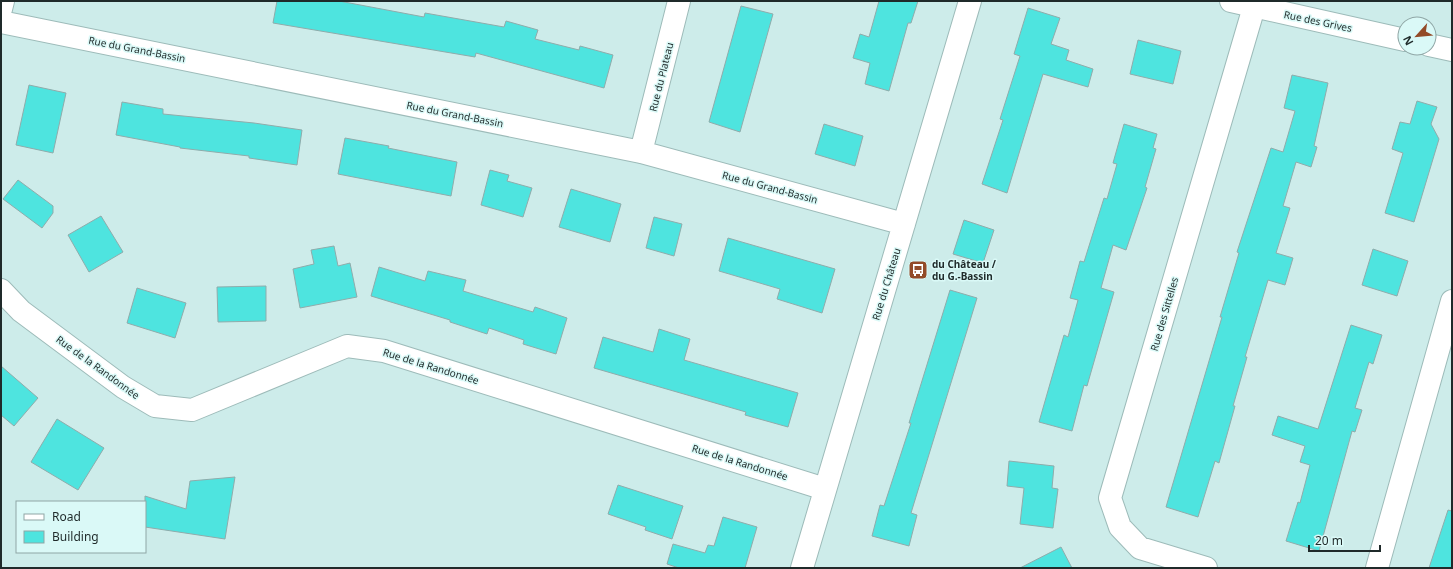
<svg xmlns="http://www.w3.org/2000/svg" width="1453" height="569" viewBox="0 0 1453 569" font-family="'Noto Sans',sans-serif">
  <style>
    .building { fill: #4ee4df; stroke: #8facab }
    .lines { fill: none; stroke-linecap: round; stroke-linejoin: round }
    .street-casing { stroke: #9dbbb9; stroke-width: 24 }
    .street { stroke: #fff; stroke-width: 22 }
    .labels { text-anchor: middle; dominant-baseline: central; stroke-width: 3; stroke-linejoin: round; paint-order: stroke }
    .street-label { font-size: 10px; fill: #1f2a2a; stroke: #daf9f7 }
    .poi-label { font-size: 10px; font-weight: bold; fill: #1f2a2a; stroke: #daf9f7; text-anchor: start }
  </style>
  <rect width="100%" height="100%" fill="#cdecea"/>
  <!-- building -->
  <path class="building" d="M277,1H339L424,17L425,13L504,27L506,21L538,30L535,39L579,50L580,46L613,55L604,88L476,53L475,57L273,23Z
    M879,1H918L911,23H908L889,91L865,84L870,63L853,58L860,34L869,37Z
    M741,6L773,14L740,132L709,122Z
    M1028,8L1060,18L1051,44L1069,50L1066,60L1093,69L1088,87L1043,74L1007,193L982,184L1003,120L1000,119L1020,56L1014,54Z
    M1138,40L1181,51L1173,84L1130,74Z
    M1292,75L1328,83L1314,146L1317,147L1311,167L1296,162L1283,206L1290,208L1276,253L1293,258L1285,285L1268,280L1245,357H1247L1233,406H1235L1219,463L1215,461L1198,517L1166,507L1222,317H1220L1239,253L1237,252L1255,197L1271,148L1283,152L1295,111L1284,108Z
    M29,85L66,93L53,153L16,145Z
    M1417,101L1437,107L1431,124L1439,139L1414,222L1385,213L1403,153L1392,149L1400,122L1410,124Z
    M122,102L163,109V114L254,123L302,130L297,165L249,158V156L180,148V147L116,135Z
    M824,124L863,136L855,166L815,154Z
    M1124,124L1157,134L1153,148L1156,149L1145,187L1147,188L1126,250L1113,245L1101,288L1114,292L1087,386L1084,385L1072,431L1039,422L1064,335L1068,337L1078,300L1070,298L1080,261L1084,262L1104,198L1107,199L1117,164L1113,163Z
    M345,138L389,146L388,148L457,162L451,196L338,174Z
    M490,170L509,175L507,181L532,188L523,217L481,205Z
    M18,180L53,206V213L42,228L3,199Z
    M571,189L621,204L610,242L559,227Z
    M101,216L123,252L89,272L68,235Z
    M654,217L682,224L674,256L646,248Z
    M964,220L994,230L983,263L953,254Z
    M728,238L835,269L822,313L777,299L780,289L719,271Z
    M334,246L338,266L350,263L357,297L300,308L293,269L314,264L311,250Z
    M1373,249L1408,261L1397,296L1362,285Z
    M379,267L425,281L428,271L466,280L463,291L533,312L535,307L567,318L556,354L523,344L524,340L489,328L487,334L450,322V320L371,296Z
    M266,286V321L218,322L217,287Z
    M137,288L186,303L175,338L127,323Z
    M950,290L977,298L911,513L917,515L909,546L872,536L880,505L884,506L911,423H909Z
    M1351,325L1382,335L1373,364L1369,362L1355,408L1362,410L1355,432L1352,431L1319,551L1286,541L1298,502L1300,503L1310,465L1300,462L1305,446L1272,435L1278,416L1318,429Z
    M659,329L690,339L684,360L798,393L788,427L745,415L746,412L594,368L603,337L653,352Z
    M1,366L38,398L14,426L1,415Z
    M57,419L104,448L78,490L31,462Z
    M1009,461L1054,466L1052,488L1058,489L1053,528L1020,524L1024,488L1007,486Z
    M235,477L225,539L145,527V496L186,509L190,481Z
    M618,485L683,506L672,539L645,530L646,527L608,514Z
    M1448,510L1452,511V568H1429Z
    M723,517L757,527L745,568H679L667,564L673,544L705,553L708,545L714,546Z
    M1061,547L1072,568H1020Z"/>
  <g class="lines">
    <!-- street casing -->
    <g class="street-casing">
      <path id="street" d="M1231,1L1405,40
        M1,9L3,1
        M1,22L641,152L904,224
        M1429,45L1452,50
        M641,152L679,1
        M1,290L21,311L123,387L155,406L192,410L347,346L384,351L825,489
        M802,568L970,1
        M1206,568L1140,548L1120,527L1110,498L1254,7
        M1377,568L1452,301"/>
    </g>
    <!-- street -->
    <use href="#street" class="street"/>
  </g>
  <!-- icons -->
  <defs>
    <g id="bus-square" transform="scale(1)"><rect x="-9" y="-9" width="18" height="18" rx="4" fill="#934b28" stroke="#daf9f7"/><path d="M-5-6H5V4H4V6H2V4H-2V6H-4V4H-5ZM-3.5-4V0h7V-4ZM-3.5 1.2v1.5H-2V1.2ZM2 1.2v1.5H3.5V1.2Z" fill="#fff"/></g>
  </defs>
  <g fill-rule="evenodd">
    <use href="#bus-square" x="918" y="270"/>
  </g>
  <g class="labels">
    <!-- street labels -->
    <g class="street-label">
      <text transform="translate(1318 21) rotate(12)">Rue des Grives</text>
      <text transform="translate(137 49) rotate(11)">Rue du Grand-Bassin</text>
      <text transform="translate(661 77) rotate(-76)">Rue du Plateau</text>
      <text transform="translate(455 114) rotate(11)">Rue du Grand-Bassin</text>
      <text transform="translate(770 187) rotate(15)">Rue du Grand-Bassin</text>
      <text transform="translate(886 284) rotate(-73)">Rue du Château</text>
      <text transform="translate(1164 314) rotate(-74)">Rue des Sittelles</text>
      <text transform="translate(431 366) rotate(17)">Rue de la Randonnée</text>
      <text transform="translate(98 367) rotate(36)">Rue de la Randonnée</text>
      <text transform="translate(740 462) rotate(17)">Rue de la Randonnée</text>
    </g>
    <!-- poi labels -->
    <g class="poi-label">
      <text x="932" y="264">du Château /<tspan x="932" dy="12">du G.-Bassin</tspan></text>
    </g>
  </g>
  <!-- border -->
  <rect width="1453" height="569" fill="none" stroke="#1f2a2a" stroke-width="4"/>
  <!-- legend -->
  <rect x="16" y="501" width="130" height="52" fill="#daf9f7" stroke="#8fa6a5"/>
  <rect x="24" y="514" width="20" height="6" fill="#ffffff" stroke="#8fa6a5"/>
  <text x="52" y="521" font-size="12" fill="#1f2a2a">Road</text>
  <rect x="24" y="531" width="20" height="12" fill="#4ee4df" stroke="#8fa6a5"/>
  <text x="52" y="541" font-size="12" fill="#1f2a2a">Building</text>
  <!-- north arrow -->
  <g transform="translate(1417 36) rotate(243)"><circle r="19" fill="#daf9f7" stroke="#8fa6a5"/>
  <path d="M0-3L7 15L0 10L-7 15Z" fill="#934b28"/>
  <text y="-6" font-size="11" font-weight="bold" text-anchor="middle" fill="#1f2a2a">N</text>
  </g>
  <!-- scale -->
  <path d="M1309 545v6h71v-6" fill="none" stroke="#1f2a2a" stroke-width="2"/>
  <text x="1315" y="545" font-size="12" fill="#1f2a2a" stroke="#daf9f7" stroke-width="3" paint-order="stroke">20 m</text>
</svg>
